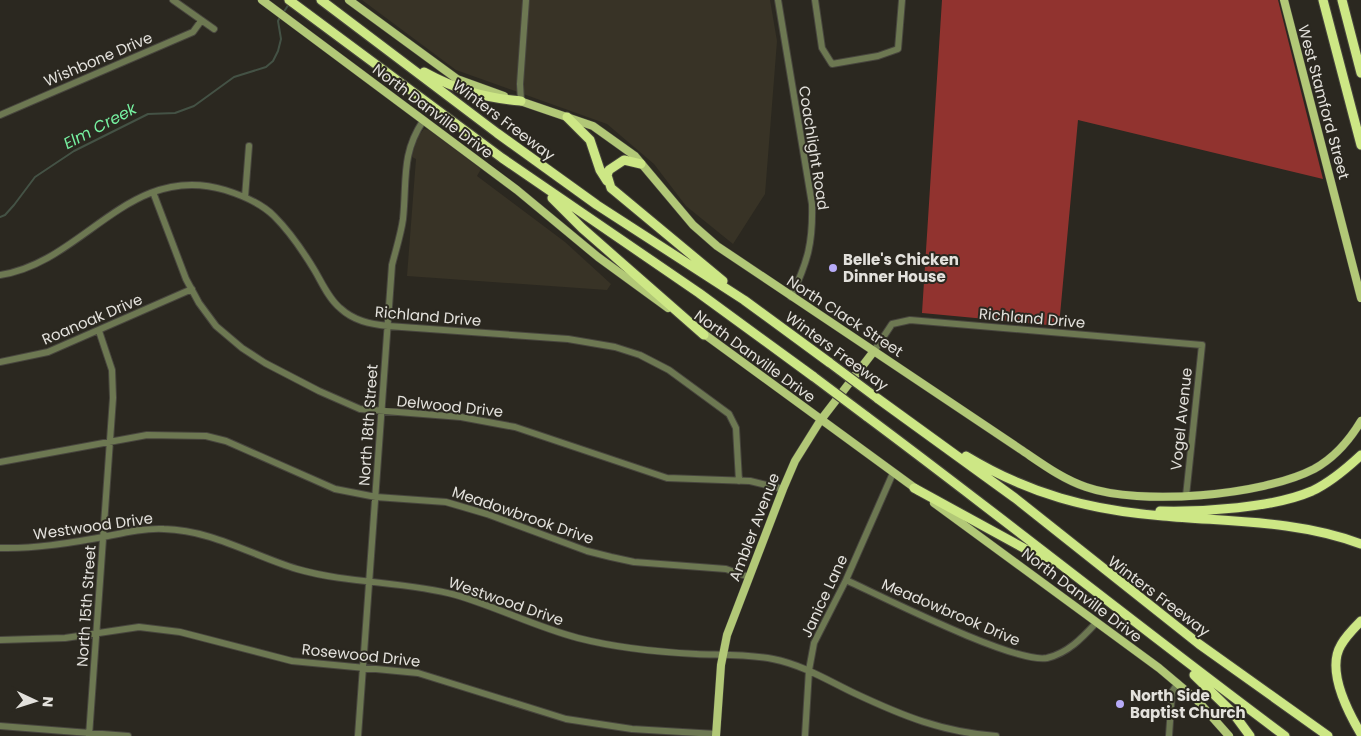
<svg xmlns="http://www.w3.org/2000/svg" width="1361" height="736" viewBox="0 0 1361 736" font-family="Poppins,sans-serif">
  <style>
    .built { fill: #383326 }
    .forest { fill: #91332f }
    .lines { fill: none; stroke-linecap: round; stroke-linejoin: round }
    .stream { stroke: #445245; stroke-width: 2 }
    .minor-casing { stroke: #48463e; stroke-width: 8 }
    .major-casing { stroke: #48463e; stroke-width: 9 }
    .highway-casing { stroke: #48463e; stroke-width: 11 }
    .minor { stroke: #6d7852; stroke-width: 6 }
    .major { stroke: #b2c877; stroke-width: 8 }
    .highway { stroke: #cde785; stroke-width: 9 }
    .highway-bridge-casing { stroke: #48463e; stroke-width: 11; stroke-linecap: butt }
    .highway-bridge { stroke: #cde785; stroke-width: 9 }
    .poi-dot { fill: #b7abf8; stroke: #2b2820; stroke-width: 2 }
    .labels { text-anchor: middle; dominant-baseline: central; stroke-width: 4; stroke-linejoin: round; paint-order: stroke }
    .street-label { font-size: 15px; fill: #e3e1dc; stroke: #2b2820 }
    .poi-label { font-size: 15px; font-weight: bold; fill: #e3e1dc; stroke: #2b2820; text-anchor: start }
    .water-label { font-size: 16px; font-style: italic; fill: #76f1a1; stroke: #2b2820 }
  </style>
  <rect width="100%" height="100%" fill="#2b2820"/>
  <!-- built -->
  <path class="built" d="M362,0H770L777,41L765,194L733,244L686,206L654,164L607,124L456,70Z
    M424,129L429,130L481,169L477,176L565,242L611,284L607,290L407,276L416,159L412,157L417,138Z"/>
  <!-- forest -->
  <path class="forest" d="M942,0H1278L1323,179L1078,120L1059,326L922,313Z"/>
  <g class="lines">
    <!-- stream -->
    <path class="stream" d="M283,13L289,4
      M0,217L5,215L14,205L35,177L74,151L148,114L175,113L194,106L234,77L266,67L273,61L278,51L281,39L278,21L280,17"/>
    <!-- minor casing -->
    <g class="minor-casing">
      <path id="minor" d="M173,0L214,29
        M778,0L812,204C813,243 808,261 791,297
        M815,0L822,48L832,64L878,56L898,49L902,0
        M521,101L520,84L526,0
        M0,115L193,32L201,21
        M153,192L186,279L199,303L216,326L242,348L265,363L319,391L360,409L461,417L515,427L667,478L750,481L783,489
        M245,197L249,146
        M0,275C83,263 129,161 225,190C241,195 262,204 274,216C290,232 303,251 315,271C322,283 329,299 340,308C354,321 370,324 388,326L568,339L615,347L640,355L669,370L729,414L736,428L739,481
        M874,351L892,324L910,320L1202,345L1186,496
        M0,362L48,352L192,289
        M0,462L147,435L206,436L226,441L335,489L376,497L446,502L487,514L587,551L611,557L634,562L726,569L749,577
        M0,548C34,549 69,543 103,537C123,533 143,528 164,529C212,530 253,556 297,569C349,584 404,581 456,595C497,607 536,627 578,638C617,648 656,652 696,654C721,655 748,654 773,659C803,665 827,680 854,693C903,716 942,732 996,736
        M846,580C883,597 1015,664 1047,658C1068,653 1082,638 1096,623
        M0,640L65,638L139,627L180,632L292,661L418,673L566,719L632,729L716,734
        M0,726L128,736
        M89,736L113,398L112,370L99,331
        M358,736L392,265C396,249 401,234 403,219C407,181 401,154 423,121
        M805,736L809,670L814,643L846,580L893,473
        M1169,736L1172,692L1178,683"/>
    </g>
    <!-- major casing -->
    <g class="major-casing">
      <path id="major" d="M262,0L517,190L598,257L668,308
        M349,0L457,79L504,96
        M1284,0L1361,298
        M517,100L593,126L635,156L693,225L717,246L1020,449C1041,463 1062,479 1086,487C1140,506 1262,496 1314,469C1334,458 1349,441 1361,421
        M700,331L919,491
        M934,503L1159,668L1197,700L1229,736
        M716,736L721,665L727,635L783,489L795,461L820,421L874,351"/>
    </g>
    <!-- highway casing -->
    <g class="highway-casing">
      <path id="highway" d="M289,0L502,158L699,293L814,377
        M321,0L497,133L597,205L744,300L830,363
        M1323,0L1361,145
        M1342,0L1361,73
        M424,72C457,90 485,98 521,101
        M567,117L590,140L600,170L607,181
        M641,164L624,160L609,170L607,175L611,188L723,281
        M552,198L582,228L704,335
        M877,398L1015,498L1199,644L1328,736
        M866,416C1007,521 1144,631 1285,736
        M966,456C1029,494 1089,510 1163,516C1229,522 1297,520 1361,544
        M914,488L1051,563
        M1160,511C1203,512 1273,508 1312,491C1331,482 1346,469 1361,455
        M1361,621C1354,628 1346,636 1341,645C1326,670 1348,712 1361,734
        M1194,675L1233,713L1250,736"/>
    </g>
    <!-- minor -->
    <use href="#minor" class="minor"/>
    <!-- major -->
    <use href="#major" class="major"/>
    <!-- highway -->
    <use href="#highway" class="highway"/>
    <!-- highway-bridge casing -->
    <g class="highway-bridge-casing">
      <path id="highway-bridge" d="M830,363L877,398
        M814,377L866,416"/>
    </g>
    <!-- highway-bridge -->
    <use href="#highway-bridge" class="highway-bridge"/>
  </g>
  <!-- markers -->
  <g class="poi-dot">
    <circle cx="833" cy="268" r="5"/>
    <circle cx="1120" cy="704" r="5"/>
  </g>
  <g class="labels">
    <!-- street labels -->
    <g class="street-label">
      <text transform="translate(98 59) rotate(-23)">Wishbone Drive</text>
      <text transform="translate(1324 102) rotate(75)">West Stamford Street</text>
      <text transform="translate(433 111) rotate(37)">North Danville Drive</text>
      <text transform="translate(504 120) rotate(37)">Winters Freeway</text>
      <text transform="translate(814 148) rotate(81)">Coachlight Road</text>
      <text transform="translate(428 316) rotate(5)">Richland Drive</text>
      <text transform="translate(845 316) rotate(33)">North Clack Street</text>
      <text transform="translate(1032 318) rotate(5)">Richland Drive</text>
      <text transform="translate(92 319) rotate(-23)">Roanoak Drive</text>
      <text transform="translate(837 351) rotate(36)">Winters Freeway</text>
      <text transform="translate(755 356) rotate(36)">North Danville Drive</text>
      <text transform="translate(450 406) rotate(6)">Delwood Drive</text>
      <text transform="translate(1181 419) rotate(-84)">Vogel Avenue</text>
      <text transform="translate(368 425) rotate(-86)">North 18th Street</text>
      <text transform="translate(523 515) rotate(19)">Meadowbrook Drive</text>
      <text transform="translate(93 526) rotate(-8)">Westwood Drive</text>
      <text transform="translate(754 527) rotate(-69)">Ambler Avenue</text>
      <text transform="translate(1082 595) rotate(37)">North Danville Drive</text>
      <text transform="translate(824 596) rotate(-65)">Janice Lane</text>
      <text transform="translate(1159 596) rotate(37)">Winters Freeway</text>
      <text transform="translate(506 601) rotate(19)">Westwood Drive</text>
      <text transform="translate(86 606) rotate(-86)">North 15th Street</text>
      <text transform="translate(951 612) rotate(23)">Meadowbrook Drive</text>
      <text transform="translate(361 655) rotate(6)">Rosewood Drive</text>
    </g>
    <!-- poi labels -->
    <g class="poi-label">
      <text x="843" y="259">Belle's Chicken<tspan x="843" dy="17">Dinner House</tspan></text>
      <text x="1130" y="695">North Side<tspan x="1130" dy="17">Baptist Church</tspan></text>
    </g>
    <!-- water labels -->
    <g class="water-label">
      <text transform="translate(100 126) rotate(-28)">Elm Creek</text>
    </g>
  </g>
  <!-- north arrow -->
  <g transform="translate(35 701) rotate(94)" stroke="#2b2820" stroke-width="4" paint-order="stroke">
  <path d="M0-4L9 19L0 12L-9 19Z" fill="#e3e1dc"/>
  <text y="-8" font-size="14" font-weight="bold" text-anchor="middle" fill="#e3e1dc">N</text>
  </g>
</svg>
